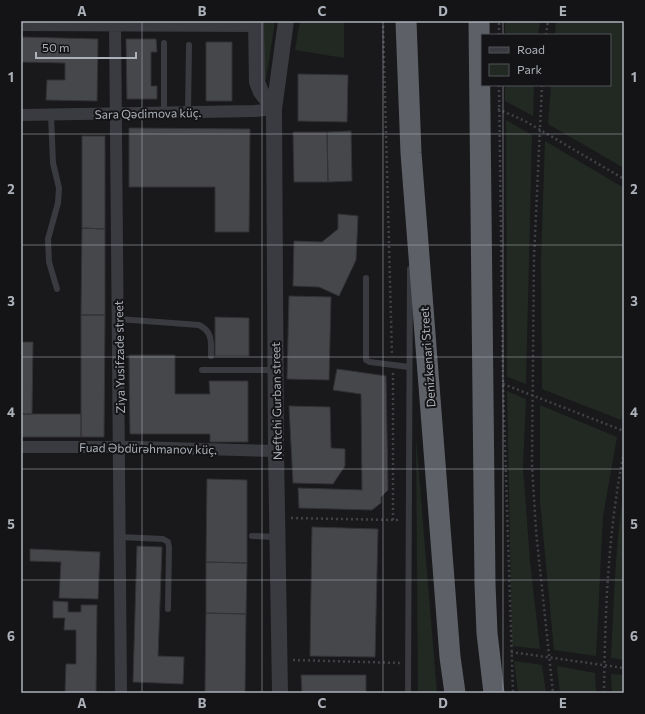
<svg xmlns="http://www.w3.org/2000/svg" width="645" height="714" viewBox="0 0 645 714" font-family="Commissioner,sans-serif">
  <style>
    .green { fill: #212922 }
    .building { fill: #46474b; stroke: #333337 }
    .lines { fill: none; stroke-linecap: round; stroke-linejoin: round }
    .path { stroke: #404247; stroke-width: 2.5; stroke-dasharray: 2 3; stroke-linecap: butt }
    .service { stroke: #3a3b40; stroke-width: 6 }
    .minor { stroke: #3a3b40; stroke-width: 12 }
    .tertiary { stroke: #3a3b40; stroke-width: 16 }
    .trunk { stroke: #5e6068; stroke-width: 21 }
    .grid { fill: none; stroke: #acb1ba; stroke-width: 1; stroke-opacity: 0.55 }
    .labels { text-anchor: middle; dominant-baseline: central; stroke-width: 4; stroke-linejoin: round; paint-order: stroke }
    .street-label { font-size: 12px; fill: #acb1ba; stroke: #141416 }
    .neatline { fill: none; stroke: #acb1ba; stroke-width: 1.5 }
    .grid-label { font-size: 13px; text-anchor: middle; font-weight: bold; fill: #acb1ba }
  </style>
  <rect width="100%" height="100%" fill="#19191b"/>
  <!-- green -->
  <path class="green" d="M261,21H275L266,80H261Z
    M300,21H344V58L295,50Z
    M505,21H540L538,35H505Z
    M556,21H624V168L548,124L551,85H610V35H555Z
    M505,85H534L533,116L505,101Z
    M506,120L532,135L526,384L507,377Z
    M545,141L624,188V401L621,420L542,389L541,260Z
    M507,391L526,399L523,467L530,561L540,649L512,646Z
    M540,405L617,437L603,516L596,656L554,650L540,501Z
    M416,438L437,693H418Z
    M624,491V660L611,658C614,602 615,546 624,491Z
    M514,661L542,665L546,693H518Z
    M557,666L595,673L596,693H560Z
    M611,674L624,675V693H612Z"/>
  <!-- building -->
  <path class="building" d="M21,37L98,39L97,101L46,100L47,80H65V63L21,62Z
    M126,39H156L157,52H151V86H157V99H127Z
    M206,42H232V101H206Z
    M298,74L348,75L347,122L298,121Z
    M129,128L250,129L249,232H215V187H129Z
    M351,131L352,181L328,182L327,132Z
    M293,132H327L328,182H294Z
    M82,136H105V229L82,228Z
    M338,214L358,216L356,260L339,296L319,287L293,286L294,241L322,242L338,229Z
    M82,228L105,229V315H81Z
    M289,296L331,297L329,380L287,379Z
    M81,315H105L104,437H81Z
    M215,317L249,318V356H215Z
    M21,342H33L32,414H21Z
    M129,355H175V394H210L209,381H248V442H210V434H130Z
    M337,369L386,376L388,490L381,497V503L372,510L299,508L298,488L362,490L361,394L333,390Z
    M289,406L330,407L331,448L345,449V466L333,484L293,483Z
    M21,414H81V437H21Z
    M207,479L247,480V563L206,562Z
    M312,527L378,529L375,657L310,656Z
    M137,546L162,547L158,656L184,657L183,684L133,682Z
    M30,549L100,552L98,599L59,598L61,562L30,561Z
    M206,562L247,563L246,614L206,613Z
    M53,601L68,602V612H81V605H97L96,693H65L66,664H76V630H64L65,618H53Z
    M206,613L246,614L245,693H205Z
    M301,675H366V693H302Z"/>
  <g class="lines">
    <!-- path -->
    <path class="path" d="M383,21L392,356
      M499,35V21
      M546,35L548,21
      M499,85L503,383L513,693
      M542,85L534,257L532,465L536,531L553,693
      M498,109L525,121L624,179
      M393,373V520H400
      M503,384L624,431
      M291,518L393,520
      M511,652L624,668
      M293,660L400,663
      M604,693C605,612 608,531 624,452"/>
    <!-- service -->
    <path class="service" d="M164,43V113
      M188,113L189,45
      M51,115L53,163L59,188L58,203L48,239L49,262L57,289
      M366,278V360L370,362L409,367
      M118,319L199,325C213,332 211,342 211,356
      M202,370H275
      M252,536L276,537
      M120,537L163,539L168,542L169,547L168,609
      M408,693L410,269"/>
    <!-- minor -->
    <path class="minor" d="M115,21L121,693
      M21,25L256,26
      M21,115L255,111L274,109
      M21,447H134L276,451"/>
    <!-- tertiary -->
    <path class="tertiary" d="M256,21L257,82L261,92L274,109
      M280,693L276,451L274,109L286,21"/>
    <!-- trunk -->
    <path class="trunk" d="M406,21L411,153L450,657L455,693
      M479,21L485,584L487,633L494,693"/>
  </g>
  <!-- grid -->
  <path class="grid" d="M142,21V693M262,21V693M383,21V693M503,21V35M503,85V693M21,134H624M21,245H624M21,357H624M21,469H624M21,580H624"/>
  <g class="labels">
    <!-- street labels -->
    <g class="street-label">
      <text transform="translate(148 113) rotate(-1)">Sara Qədimova küç.</text>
      <text transform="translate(119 357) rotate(-91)">Ziya Yusifzade street</text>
      <text transform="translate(427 357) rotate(-94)">Denizkenari Street</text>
      <text transform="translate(276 401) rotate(-91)">Neftchi Gurban street</text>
      <text transform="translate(148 448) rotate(1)">Fuad Əbdürəhmanov küç.</text>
    </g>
  </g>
  <!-- border -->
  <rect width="645" height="714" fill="none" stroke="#141416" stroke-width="44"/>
  <!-- legend -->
  <rect x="481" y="34" width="130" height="52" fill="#141416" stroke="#515358"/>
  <rect x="489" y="47" width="20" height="6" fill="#3a3b40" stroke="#515358"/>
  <text x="517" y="54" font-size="12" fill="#acb1ba">Road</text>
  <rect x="489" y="64" width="20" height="12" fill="#212922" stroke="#515358"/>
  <text x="517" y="74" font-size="12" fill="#acb1ba">Park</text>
  <!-- scale -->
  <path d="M36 52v6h100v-6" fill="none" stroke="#acb1ba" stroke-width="2"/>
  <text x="42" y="52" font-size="12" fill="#acb1ba" stroke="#141416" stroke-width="3" paint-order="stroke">50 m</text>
  <rect x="22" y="22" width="601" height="670" class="neatline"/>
  <g class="grid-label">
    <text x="82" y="16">A</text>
    <text x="202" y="16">B</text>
    <text x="322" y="16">C</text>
    <text x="443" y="16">D</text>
    <text x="563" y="16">E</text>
    <text x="11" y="82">1</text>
    <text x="634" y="82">1</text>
    <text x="11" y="194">2</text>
    <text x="634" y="194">2</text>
    <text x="11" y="306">3</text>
    <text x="634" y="306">3</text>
    <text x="11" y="417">4</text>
    <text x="634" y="417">4</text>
    <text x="11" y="529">5</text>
    <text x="634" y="529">5</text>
    <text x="11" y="641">6</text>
    <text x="634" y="641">6</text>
    <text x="82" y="708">A</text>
    <text x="202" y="708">B</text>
    <text x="322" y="708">C</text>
    <text x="443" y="708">D</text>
    <text x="563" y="708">E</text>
  </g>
</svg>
